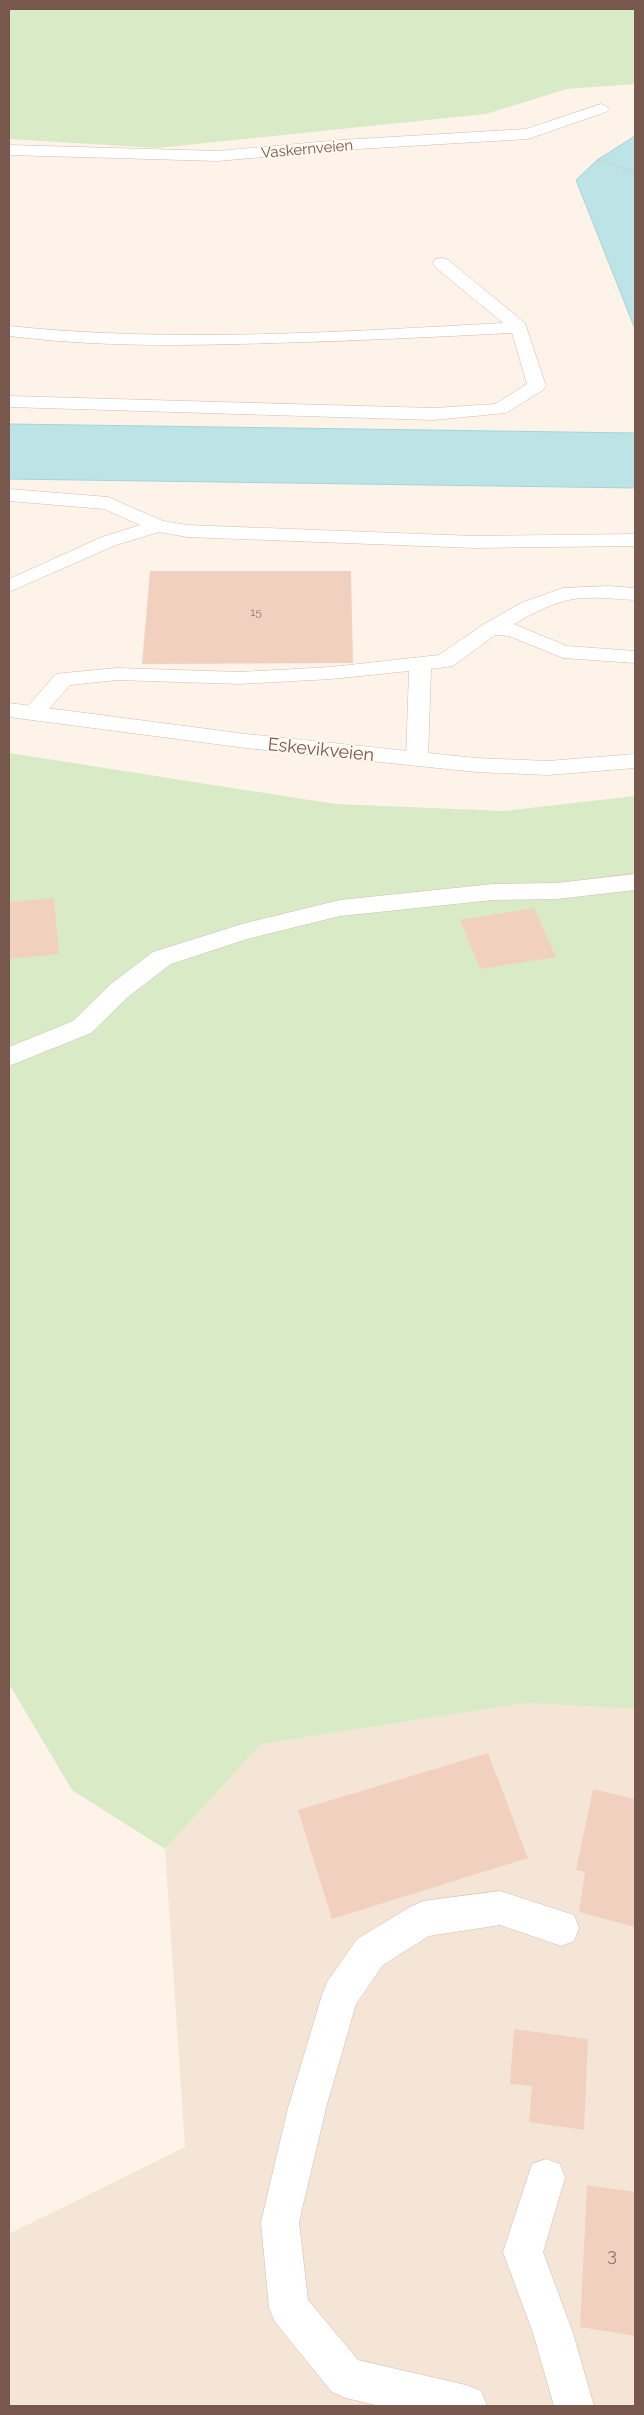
<svg xmlns="http://www.w3.org/2000/svg" width="644" height="2415" viewBox="0 0 644 2415" font-family="Raleway,sans-serif">
  <style>
    .residential { fill: #f5e5d7 }
    .green { fill: #d8ebc6 }
    .water { fill: #bce4e7; stroke: #a2d5d9 }
    .building { fill: #f2d0c0 }
    .lines { fill: none; stroke-linecap: round; stroke-linejoin: round }
    .service-casing { stroke: #d2bdb0; stroke-width: 1 }
    .minor-casing { stroke: #d2bdb0; stroke-width: 1 }
    .path { stroke: #d8b3a2; stroke-width: 2; stroke-dasharray: 0.5 2; stroke-linecap: butt }
    .service { fill: #fff; fill-rule: evenodd }
    .minor { fill: #fff; fill-rule: evenodd }
    .labels { text-anchor: middle; dominant-baseline: central; stroke-width: 4; stroke-linejoin: round; paint-order: stroke }
    .far-number-label { font-size: 12px; fill: #967669 }
    .far-street-label { font-size: 15px; fill: #78584c; stroke: #fff8ef }
    .street-label { font-size: 18px; fill: #78584c; stroke: #fff8ef }
    .near-number-label { font-size: 18px; fill: #967669 }
  </style>
  <rect width="100%" height="100%" fill="#fdf3e9"/>
  <!-- residential -->
  <path class="residential" d="M527,1703L635,1709V2406H9V2234L185,2147L165,1849L261,1744Z"/>
  <!-- green -->
  <path class="green" d="M9,9H635V84L567,89L486,114L158,148L9,139Z
    M9,753L335,804L504,811L635,796V1709L527,1703L261,1744L165,1849L72,1790L9,1684Z"/>
  <!-- water -->
  <path class="water" d="M635,136V329L576,180L597,160Z
    M9,424L635,433V488L9,479Z"/>
  <!-- building -->
  <path class="building" d="M150,571H351L353,663L142,664Z
    M54,898L59,954L9,959V902Z
    M534,908L556,957L480,969L460,920Z
    M488,1753L528,1858L332,1919L298,1810Z
    M593,1789L635,1799V1927L579,1912L585,1872L576,1870Z
    M514,2029L588,2039L584,2130L529,2122L532,2086L510,2084Z
    M587,2185L635,2192V2336L580,2327Z"/>
  <g class="lines">
    <!-- service casing -->
    <g class="service-casing">
      <path id="service" d="M441,258L447,259L525,323L546,386L543,390L506,413L434,420L9,407V396L434,408L495,404L527,384L512,333C433,337 353,341 274,343C185,346 97,347 9,336V326C173,343 339,332 503,323L435,267L433,263L435,259Z
        M9,489L108,497L163,521L187,525L475,536L635,534V546L475,548L187,537L159,532L116,545L9,592V579L102,537L140,525L104,509L9,501Z
        M608,586L635,588V600C613,599 586,595 564,601C546,606 530,615 514,624L567,646L635,651V663L563,658L509,636L495,635L453,666L431,669L428,759L425,764L417,766L409,764L406,759L409,671L331,679L240,684L117,680L70,685L41,718L33,720L25,718L22,713L56,674L64,673L117,668L240,672L331,667L439,655L484,624L521,603L563,588Z
        M635,874V890L557,899L493,900L340,916L247,939L171,964L129,996L91,1033L9,1066V1047L73,1021L111,984L153,952L242,924L340,900L493,884L557,883Z
        M500,1891L574,1915L579,1928L574,1941L561,1946L500,1925L429,1936L383,1965L356,2004L326,2108L299,2222L308,2300L358,2360L466,2385L481,2391L487,2406H380L346,2398L332,2392L275,2322L269,2308L261,2222L288,2108L322,1995L327,1982L357,1939L410,1907L423,1901Z
        M546,2159L560,2164L565,2178L543,2252L573,2333L594,2406H554L533,2333L503,2252L532,2164Z"/>
    </g>
    <!-- minor casing -->
    <g class="minor-casing">
      <path id="minor" d="M601,104L606,106L609,109L606,112L528,139L341,150L218,161L9,155V145L218,151L341,140L526,129Z
        M9,703L246,734L476,758L548,761L635,754V768L548,775L476,772L246,748L9,717Z"/>
    </g>
    <!-- path -->
    <path class="path" d="M597,160L635,172"/>
    <!-- service -->
    <use href="#service" class="service"/>
    <!-- minor -->
    <use href="#minor" class="minor"/>
  </g>
  <g class="labels">
    <!-- far-number labels -->
    <g class="far-number-label">
      <text x="256" y="612">15</text>
    </g>
    <!-- far-street labels -->
    <g class="far-street-label">
      <text transform="translate(307 149) rotate(-5)">Vaskernveien</text>
    </g>
    <!-- street labels -->
    <g class="street-label">
      <text transform="translate(321 749) rotate(6)">Eskevikveien</text>
    </g>
    <!-- near-number labels -->
    <g class="near-number-label">
      <text x="612" y="2254">3</text>
    </g>
  </g>
  <!-- border -->
  <rect width="644" height="2415" fill="none" stroke="#78584c" stroke-width="20"/>
</svg>
